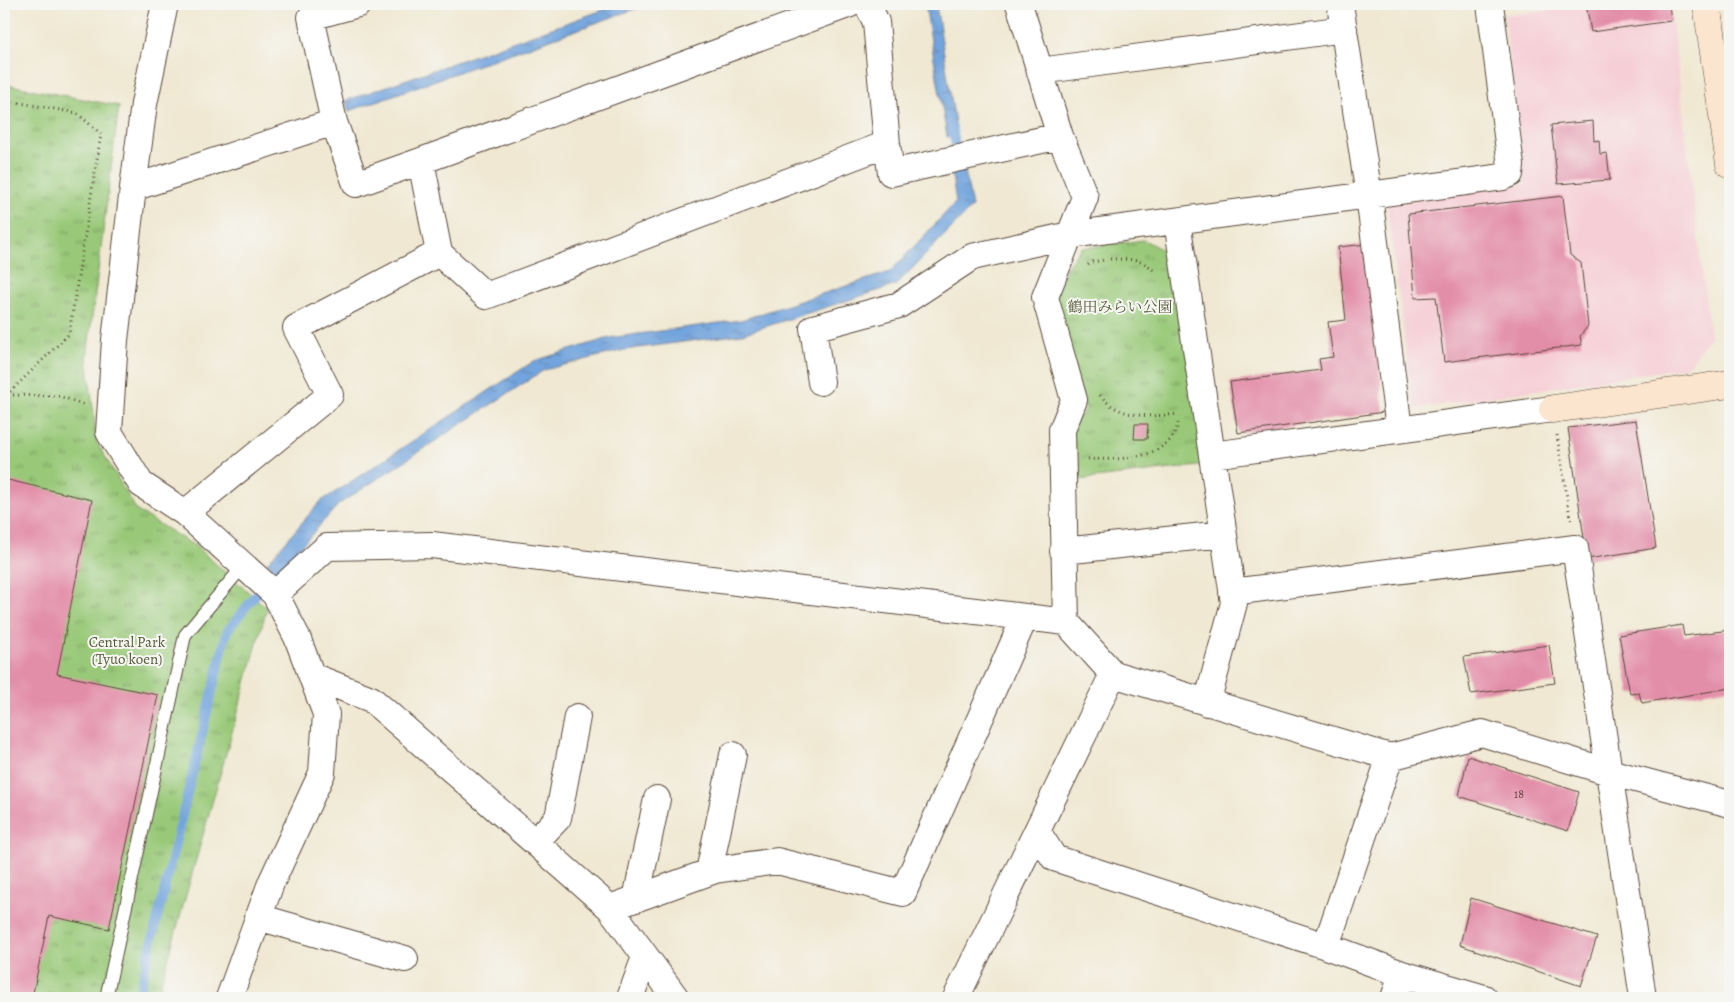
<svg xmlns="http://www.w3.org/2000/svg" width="1734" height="1002" viewBox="0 0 1734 1002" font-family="Alegreya,'Noto Serif JP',serif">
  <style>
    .built { fill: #f6cfd6 }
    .park { fill: url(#park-tufts); stroke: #6a7a4b }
    .water { fill: url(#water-ripples); stroke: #56677e }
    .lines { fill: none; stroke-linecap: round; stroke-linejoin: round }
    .stream { stroke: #72a4dd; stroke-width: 9 }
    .building { fill: #e38ea9 }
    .lane-casing { stroke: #564639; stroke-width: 14 }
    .street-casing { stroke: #564639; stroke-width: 28 }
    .secondary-casing { stroke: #564639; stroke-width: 29 }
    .path { stroke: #564639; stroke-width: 3; stroke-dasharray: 1 4; stroke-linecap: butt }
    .lane { stroke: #fff; stroke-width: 12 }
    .street { stroke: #fff; stroke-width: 26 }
    .secondary { stroke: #fce5cf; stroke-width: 28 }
    .labels { text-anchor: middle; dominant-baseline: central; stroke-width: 4; stroke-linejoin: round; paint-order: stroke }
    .number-label { font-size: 12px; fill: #654341 }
    .park-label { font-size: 15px; fill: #575a39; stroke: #f6f6f2 }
  </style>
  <defs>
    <pattern id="park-tufts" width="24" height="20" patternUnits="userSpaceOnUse" patternTransform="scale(1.25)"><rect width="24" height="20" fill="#99c978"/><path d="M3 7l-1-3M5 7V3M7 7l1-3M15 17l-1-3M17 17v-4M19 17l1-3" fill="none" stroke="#7ea362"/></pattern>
    <pattern id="water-ripples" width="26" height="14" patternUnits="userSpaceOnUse" patternTransform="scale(1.25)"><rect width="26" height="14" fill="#72a4dd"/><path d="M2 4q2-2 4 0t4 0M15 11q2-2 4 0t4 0" fill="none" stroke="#5f86b3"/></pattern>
  </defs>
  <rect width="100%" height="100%" fill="#f6f6f2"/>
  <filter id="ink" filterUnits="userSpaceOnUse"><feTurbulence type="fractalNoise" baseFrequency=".02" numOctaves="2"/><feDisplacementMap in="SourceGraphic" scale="10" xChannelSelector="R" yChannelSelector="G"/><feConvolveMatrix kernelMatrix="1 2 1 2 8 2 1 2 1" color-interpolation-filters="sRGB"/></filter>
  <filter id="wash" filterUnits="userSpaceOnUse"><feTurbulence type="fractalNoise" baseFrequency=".0096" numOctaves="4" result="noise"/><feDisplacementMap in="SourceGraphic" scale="20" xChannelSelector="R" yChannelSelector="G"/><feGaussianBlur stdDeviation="1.12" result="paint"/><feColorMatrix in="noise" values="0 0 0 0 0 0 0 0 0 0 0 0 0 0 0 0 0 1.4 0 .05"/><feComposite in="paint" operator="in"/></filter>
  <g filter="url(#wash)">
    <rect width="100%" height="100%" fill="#f0e8d2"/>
    <!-- built -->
    <path class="built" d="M1574,4H1670L1710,337L1687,367L1413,409L1387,204L1525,184L1504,15L1574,8Z"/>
    <!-- park -->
    <path class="park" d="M4,84L119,106L87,357L97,443L137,511L195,546L267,608L157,998H4Z
      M1144,240L1176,257L1207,465L1069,481V430L1086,409L1062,335L1054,299L1066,268L1081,248Z"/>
    <!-- water -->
    <path class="water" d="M620,4H649L349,111L345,101Z
      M925,4H936L957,135L947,137Z
      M964,166L972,207L896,285L742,334L624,350L544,370L339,504L279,571L267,563L320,502L534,361L609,338L741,320L890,272L956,202L951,169Z"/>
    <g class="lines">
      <!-- stream -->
      <path class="stream" d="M952,126L957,155
        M138,998L227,631L283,561"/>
    </g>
    <g id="blocks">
      <!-- building -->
      <path class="building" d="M1586,4H1669L1671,21L1591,32Z
        M1593,121L1594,141L1599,140L1600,154L1607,153L1610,180L1558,184L1551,125Z
        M1563,196L1570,255L1581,263L1588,326L1580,336L1582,345L1444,362L1436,297L1415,298L1408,214Z
        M1367,244L1384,412L1238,433L1230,382L1321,370L1319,359L1333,357L1328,322L1346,320L1338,247Z
        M1636,420L1656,548L1587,559L1568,428Z
        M1135,424H1148L1147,439H1134Z
        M4,479L92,500L57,674L158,695L109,929L49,916L32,998H4Z
        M1682,625L1684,636L1730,630V674H1729L1730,688L1642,703L1639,693L1630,694L1619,635Z
        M1549,645L1555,683L1471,694L1464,657Z
        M1468,756L1579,792L1568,831L1459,796Z
        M1471,898L1597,937L1581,986L1460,945Z"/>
    </g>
  </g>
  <g filter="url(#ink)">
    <use href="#blocks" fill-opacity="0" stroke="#564639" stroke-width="1"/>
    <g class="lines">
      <!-- lane casing -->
      <g class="lane-casing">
        <path id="lane" d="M106,998L185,635L244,565"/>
      </g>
      <!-- street casing -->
      <g class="street-casing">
        <path id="street" d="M165,4L144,104L133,188L115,340L109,432L141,484L185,513L275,594L297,637L326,714L322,773L271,883L229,998
          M867,4L876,22L887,144L891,173L1060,136L1085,197L1045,297L1074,400L1062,430L1066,622L1113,674L1390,757L1326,946L1402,974L1484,998
          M1019,4L1060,136
          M1340,4L1369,196L1399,429
          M1040,71L1344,29
          M334,122L356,184L421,161
          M133,188L334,122L311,17L358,4
          M1177,221L1234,603L1207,703
          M439,253L486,296L887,144
          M821,382L813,328L899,305L972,257L1070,235L1503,177L1510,174L1511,166L1490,4
          M1212,455L1553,409
          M185,513L330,395L296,328L439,253L421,161L850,4
          M1063,551L1223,534
          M1232,592L1575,548L1609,772L1482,733L1390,757
          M275,594L327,547L432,545L1066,622
          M312,676L371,699L610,908L676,998
          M1037,831L1054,858L1326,946
          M535,842L558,818L577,717
          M709,872L733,755
          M636,899L657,799
          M610,908L715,870L777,861L903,893L1025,617
          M258,917L405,959
          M630,998L645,957
          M956,998L1113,674
          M1394,998L1402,974
          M1643,998L1609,772L1730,804"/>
      </g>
      <!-- secondary casing -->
      <g class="secondary-casing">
        <path id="secondary" d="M1707,4L1730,164
          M1553,409L1730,384"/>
      </g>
      <!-- path -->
      <path class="path" d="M4,100L77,113L101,134L69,334L7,395H4
        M1110,259C1127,259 1144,258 1156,273
        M1088,265L1092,262L1104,260
        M8,395L59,396L85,405
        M1100,395C1119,419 1151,417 1178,414
        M1557,435L1571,523
        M1088,459C1117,460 1172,460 1178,423"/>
      <!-- lane -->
      <use href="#lane" class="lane"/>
      <!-- street -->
      <use href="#street" class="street"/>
      <!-- secondary -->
      <use href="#secondary" class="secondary"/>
    </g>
  </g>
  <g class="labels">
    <!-- number labels -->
    <g class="number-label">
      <text x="1519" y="794">18</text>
    </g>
    <!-- park labels -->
    <g class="park-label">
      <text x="1120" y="307">鶴田みらい公園</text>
      <text x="127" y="642">Central Park<tspan x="127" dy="17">(Tyuo koen)</tspan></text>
    </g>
  </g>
  <!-- margin -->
  <rect width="1734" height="1002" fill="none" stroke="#f6f6f2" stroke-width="20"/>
</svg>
